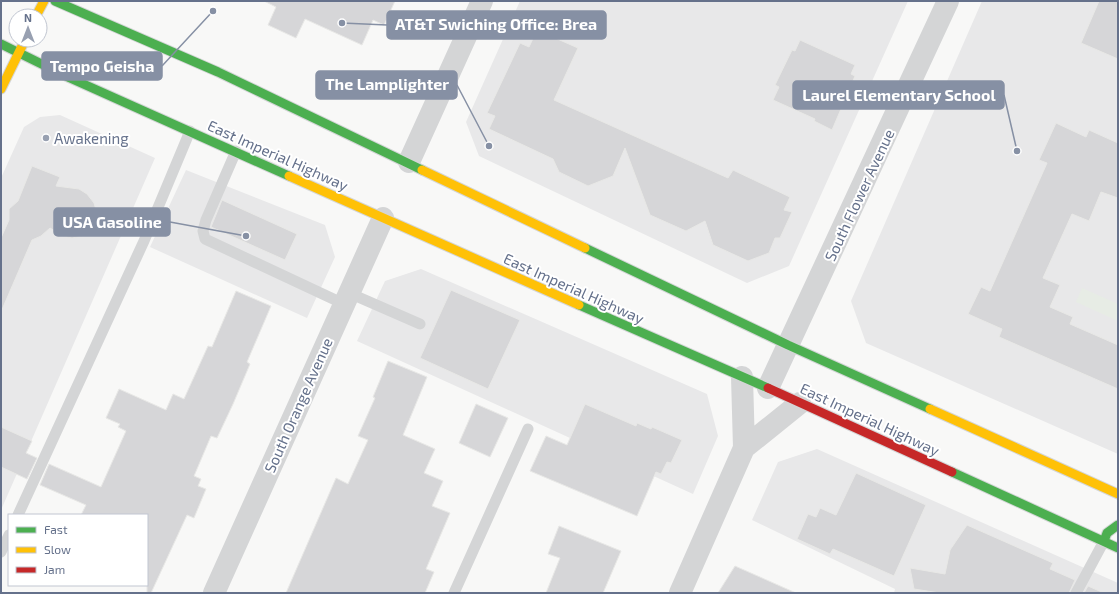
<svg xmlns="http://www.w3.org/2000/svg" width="1119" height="594" viewBox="0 0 1119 594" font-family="'Exo 2',sans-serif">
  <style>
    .built { fill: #e8e8e9 }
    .green { fill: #e7ece5 }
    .building { fill: #d6d6d8; stroke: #e8e8e6 }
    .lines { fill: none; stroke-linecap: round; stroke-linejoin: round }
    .fast-casing { stroke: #d4d6d7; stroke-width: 11 }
    .slow-casing { stroke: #d4d6d7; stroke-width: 11 }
    .jam-casing { stroke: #d4d6d7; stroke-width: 11 }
    .lane { stroke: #d4d5d6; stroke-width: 11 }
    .street { stroke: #d4d5d6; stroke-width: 22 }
    .fast { stroke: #4caf50; stroke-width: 9 }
    .slow { stroke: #ffc107; stroke-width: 9 }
    .jam { stroke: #c62828; stroke-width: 9 }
    .poi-dot { fill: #98a0b1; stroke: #fff; stroke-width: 1.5 }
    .labels { text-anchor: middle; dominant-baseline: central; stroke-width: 4; stroke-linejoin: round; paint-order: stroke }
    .poi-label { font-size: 15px; fill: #65718b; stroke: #fff; text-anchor: start }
    .street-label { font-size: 15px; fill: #65718b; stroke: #fff }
    .leader { fill: none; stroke: #8690a4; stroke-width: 1.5 }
    .callout-dot { fill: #8690a4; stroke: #fff; stroke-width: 1.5 }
    .callout { fill: #8690a4; stroke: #8690a4; stroke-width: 1.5 }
    .callout-label { font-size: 16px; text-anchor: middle; font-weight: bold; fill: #fff }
  </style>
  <rect width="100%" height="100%" fill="#f8f8f7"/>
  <!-- built -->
  <path class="built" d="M520,1H908L789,266L747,283L479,156L466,122Z
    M982,1H1118V454L866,343L851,301Z
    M60,115L155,158L1,510V178L24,127L40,117Z
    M186,170L325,225L335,257L307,318L150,247Z
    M421,269L707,394L718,436L693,494L357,341L385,281Z
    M817,449L1118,583V593H894L895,589L752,520L778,462Z"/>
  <!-- green -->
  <path class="green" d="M1082,288L1118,304V321L1076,302Z"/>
  <!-- building -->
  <path class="building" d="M264,1H395L384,25L373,20L362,45L305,19L296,38L268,25L276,7Z
    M1099,1H1118V59L1081,43Z
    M537,30L578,48L554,100L728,178L733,170L790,197L784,210L792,212L780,238H775L769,253L748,261L713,245L705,221L686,231L650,215L625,148L613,176L588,186L559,172L553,159L489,129L495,116L487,113L520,43L529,47Z
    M800,40L855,65L851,74L855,76L832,130L814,121L815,119L773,100L779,87L775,85L792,50L795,51Z
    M1056,123L1086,137L1089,130L1118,143V198L1101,192L1089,221L1072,214L1043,278L1060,285L1050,307L1073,317L1070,324L1118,345V389L999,337L1002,329L968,314L981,287L990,291L1047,163L1039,160Z
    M32,166L60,177L56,186L79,189L87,194L94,203L97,214L94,224L90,230L82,236L72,238L63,236L50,228L41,236L32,240L1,312V238L9,220V209L18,201Z
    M222,200L297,234L285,260L211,227Z
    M451,290L520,320L488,389L420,358Z
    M236,291L271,306L247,362L250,364L233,404L217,438L211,436L194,476L201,479L198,486L206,489L194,518L187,515L151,593H147V515H81L86,505L40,485L49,464L101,487L126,431L118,427L120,424L106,418L119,389L166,410L173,394L184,399L208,346L212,347Z
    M388,361L427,377L403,435L435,449L424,473L443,481L432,506L450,513L426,569L434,572L425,593H286L336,478L348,484L368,440L358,436L375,398L373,397Z
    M476,404L508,418L490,457L459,443Z
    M585,404L636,426L637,423L651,429L652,427L682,440L671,463L667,462L661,474L656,472L637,516L530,471L546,436L567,445Z
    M1,427L32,441L26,453L37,458L27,479L1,467Z
    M856,473L926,505L894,576L833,549L830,554L797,539L808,514L816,517L820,508L836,515Z
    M967,525L1053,563L1050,569L1075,580L1069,593H940L914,589L910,568L945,574L950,550Z
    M559,526L621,551L603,593H546L560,558L548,554Z
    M735,566L796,593H718Z
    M1088,586L1104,593H1084Z"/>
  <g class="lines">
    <!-- fast casing -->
    <g class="fast-casing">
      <path id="fast" d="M55,1L218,72L422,170
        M1,44L70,78L289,176
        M585,248L788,345L930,409
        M579,305L768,388
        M952,472L1118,548
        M1104,541L1107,533L1118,525"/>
    </g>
    <!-- slow casing -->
    <g class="slow-casing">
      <path id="slow" d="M36,16L44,1
        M1,89L25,40
        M422,170L585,248
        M289,176L579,305
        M930,409L1118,494"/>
    </g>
    <!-- jam casing -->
    <g class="jam-casing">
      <path id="jam" d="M768,388L952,472"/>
    </g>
    <!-- lane -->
    <path class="lane" d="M236,151L206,220L203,231L205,239L344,304
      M349,293L420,324
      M18,515L144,241L190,131
      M1,552L9,535
      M454,593L528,429
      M1076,593L1104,541"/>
    <!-- street -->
    <path class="street" d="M409,162L482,1
      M742,377L744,448
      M768,388L948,1
      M214,593L383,218
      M680,593L744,448L800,403"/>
    <!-- fast -->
    <use href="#fast" class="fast"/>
    <!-- slow -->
    <use href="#slow" class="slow"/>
    <!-- jam -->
    <use href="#jam" class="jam"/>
  </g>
  <!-- markers -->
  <circle class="poi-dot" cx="46" cy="138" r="4"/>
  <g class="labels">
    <!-- poi labels -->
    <g class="poi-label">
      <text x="54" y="138">Awakening</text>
    </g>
    <!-- street labels -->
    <g class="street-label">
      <text transform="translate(278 155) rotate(24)">East Imperial Highway</text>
      <text transform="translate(859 195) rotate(-65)">South Flower Avenue</text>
      <text transform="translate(574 288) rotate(24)">East Imperial Highway</text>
      <text transform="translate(298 405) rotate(-66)">South Orange Avenue</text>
      <text transform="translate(870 419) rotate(25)">East Imperial Highway</text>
    </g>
  </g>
  <!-- callouts -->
  <path class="leader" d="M342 23L387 25M213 11L162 66M489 146L457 85M1017 151L1004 95M246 236L170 222"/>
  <g class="callout-dot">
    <circle cx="342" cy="23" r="4"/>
    <circle cx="213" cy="11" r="4"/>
    <circle cx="489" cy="146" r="4"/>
    <circle cx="1017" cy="151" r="4"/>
    <circle cx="246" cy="236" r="4"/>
  </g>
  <g class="callout">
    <rect x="387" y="11" width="219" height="28" rx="4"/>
    <rect x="42" y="52" width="120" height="28" rx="4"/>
    <rect x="316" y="71" width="141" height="28" rx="4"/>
    <rect x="793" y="81" width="211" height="28" rx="4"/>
    <rect x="54" y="208" width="116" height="28" rx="4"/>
  </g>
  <g class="callout-label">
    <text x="496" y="30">AT&amp;T Swiching Office: Brea</text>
    <text x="102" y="72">Tempo Geisha</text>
    <text x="387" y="90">The Lamplighter</text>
    <text x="899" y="101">Laurel Elementary School</text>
    <text x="112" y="228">USA Gasoline</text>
  </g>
  <!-- border -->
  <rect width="1119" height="594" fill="none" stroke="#65718b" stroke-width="4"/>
  <!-- legend -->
  <rect x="8" y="514" width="140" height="72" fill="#ffffff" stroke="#c1c6d1"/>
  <rect x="16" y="527" width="20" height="6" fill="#4caf50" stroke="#c1c6d1"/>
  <text x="44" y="534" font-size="12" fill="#65718b">Fast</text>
  <rect x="16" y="547" width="20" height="6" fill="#ffc107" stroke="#c1c6d1"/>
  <text x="44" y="554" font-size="12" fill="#65718b">Slow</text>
  <rect x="16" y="567" width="20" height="6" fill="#c62828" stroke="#c1c6d1"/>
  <text x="44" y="574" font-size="12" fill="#65718b">Jam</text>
  <!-- north arrow -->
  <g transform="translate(28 28)"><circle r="19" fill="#ffffff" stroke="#c1c6d1"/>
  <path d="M0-3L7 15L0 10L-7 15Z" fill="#98a0b1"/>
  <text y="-6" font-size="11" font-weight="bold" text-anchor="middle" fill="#65718b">N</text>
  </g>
</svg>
